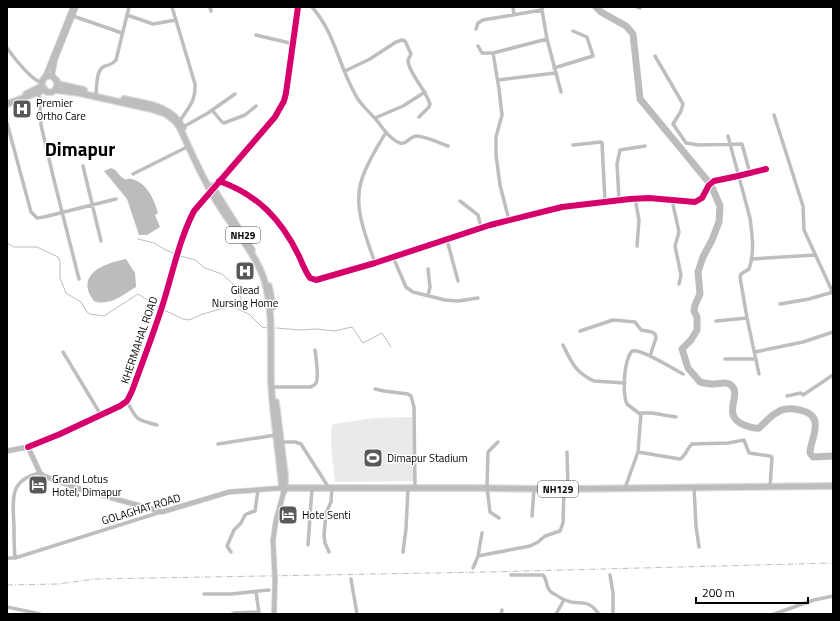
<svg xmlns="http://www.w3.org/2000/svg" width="840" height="621" viewBox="0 0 840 621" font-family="'Titillium Web',sans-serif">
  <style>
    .green { fill: #eaeaea }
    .water { fill: #bcbcbc }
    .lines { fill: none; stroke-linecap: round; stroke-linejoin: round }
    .stream { stroke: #bcbcbc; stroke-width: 1 }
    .river { stroke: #bcbcbc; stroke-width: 7 }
    .major-casing { stroke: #dbdbdb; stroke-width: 6 }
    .highway-casing { stroke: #dbdbdb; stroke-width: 8 }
    .minor { stroke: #bebebe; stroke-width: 3.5 }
    .major { stroke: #bdbdbd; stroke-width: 4.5 }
    .highway { stroke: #bdbdbd; stroke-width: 5.5 }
    .rail { stroke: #bdbdbd; stroke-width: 1; stroke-dasharray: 6 2 1 2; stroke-linecap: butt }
    .major-bridge-casing { stroke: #dbdbdb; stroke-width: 6; stroke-linecap: butt }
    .major-bridge { stroke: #bdbdbd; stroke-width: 4.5 }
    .cycleway-casing { stroke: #fff; stroke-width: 8 }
    .cycleway { stroke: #d6006c; stroke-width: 6 }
    .labels { text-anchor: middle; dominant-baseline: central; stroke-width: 3; stroke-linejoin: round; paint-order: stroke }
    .shield { fill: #fff; stroke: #4c4c4c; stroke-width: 1 }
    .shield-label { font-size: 10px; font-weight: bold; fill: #000 }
    .poi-label { font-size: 11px; fill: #000; stroke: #fff; text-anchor: start }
    .street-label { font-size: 11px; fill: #000; stroke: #fff }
    .town-label { font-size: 19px; font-weight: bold; fill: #000; stroke: #fff }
  </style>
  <rect width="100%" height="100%" fill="#fff"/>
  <!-- green -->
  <path class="green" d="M413,417L415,481L335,482C334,471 328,431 333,424L374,418Z"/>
  <!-- water -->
  <path class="water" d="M111,168C118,170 118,175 123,178C127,181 128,178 132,179C147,183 154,199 158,213L155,215L160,227L147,235H139L127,199L104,171Z
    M126,259L135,273L136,287C124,294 109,307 94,301C92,298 89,294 88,290C83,269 112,262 126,259Z"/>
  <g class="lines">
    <!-- stream -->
    <path class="stream" d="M138,239L154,243L164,249L173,253
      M7,243L14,247H37L58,257L60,262V278L66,293L81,302L87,312L90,314L104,316L138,294L159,308
      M180,256L195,260L205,268L222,274L233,284L239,293L245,312
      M162,309L183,319L189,320L203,314L227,307L235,308L249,314L262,327L267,328
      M276,328L301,330L316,329L334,331L352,327L363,343L382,333L391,347"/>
    <!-- river -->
    <path class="river" d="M596,7L601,12L626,26L633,34L640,99L711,185L720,206L719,222L712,240L703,257L698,272L700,294L695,305L694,311L697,317V330L691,340L682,349L688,368L700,382C704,383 708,384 713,384C719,384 726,381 731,385C743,395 720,415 744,425C749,427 753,429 759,428C765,423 771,415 778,412C787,406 813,409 815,422C817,433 810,443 810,453L813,457L833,456"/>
    <!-- major casing -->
    <g class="major-casing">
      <path id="major" d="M52,76L55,60L76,7
        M45,77L73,7
        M7,451L28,447L40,473L44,476L76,488L162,512L229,492L282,488
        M273,540L276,520L284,491"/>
    </g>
    <!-- highway casing -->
    <g class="highway-casing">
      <path id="highway" d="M58,84L84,90
        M55,90L57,87V81L52,76C45,75 41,80 42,86L47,92H52L55,90L79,93L151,109L166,114L175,121L180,128C192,154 203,180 218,204C232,227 256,254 264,279C274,312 270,348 271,382C273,418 279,453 282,488L284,491
        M26,94L42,86
        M124,99C147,104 171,105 183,128
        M7,104L44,90
        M212,186L252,250
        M269,286L273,307
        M276,402L285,475V489
        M282,488H474L564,489L833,486"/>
    </g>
    <!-- minor -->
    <path class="minor" d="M172,7L195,84C196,102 188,107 180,121
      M210,7L211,11
      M312,7C335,33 338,64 355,94C360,105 370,112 378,122C383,129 391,140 400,143C407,145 409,137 416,136C424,136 440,143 448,146
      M513,7L514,15
      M637,7L640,8
      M542,10L547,39L561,92
      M127,15L153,24L176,20
      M73,16L122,33
      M476,29L478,23L483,20L542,10V7
      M256,35L294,44
      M478,46L482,53H493L547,39
      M7,48C15,59 29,77 41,83
      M493,53L499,89L502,115L496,137V155L500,185L509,220
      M655,56L683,104L681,111L673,124L686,143L699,145L742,144L750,173
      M554,68L593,56L587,37L573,31
      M345,71L370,59L396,42L402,40L405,41L411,54L408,60C408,72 426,90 430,104L429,107L419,117
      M498,80L555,73
      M39,93L41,125L54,180L79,279
      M96,93C97,85 96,69 105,66C110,64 112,65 116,60L129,7
      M212,110L222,122L224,123L245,115L256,106
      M774,115L803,206L804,230L833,293
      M375,118L403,106L425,92
      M7,123L31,212L37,218L44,217L116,199
      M183,127L208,113L235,94
      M728,136L750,218C752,234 755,253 749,269L741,274L740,277L747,318L759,374
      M573,145L601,142L602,143L605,201
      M83,166L101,241
      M133,174L189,146
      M219,181C258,195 281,219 299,256C302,263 305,271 310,278L316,280L375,263L490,225L562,207L630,199L649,198L695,202L702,198L709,185L714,181L738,176L766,169
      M635,198L639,220L637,246
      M619,199L617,164L620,150L645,146
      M672,200L679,232L675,246L681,275L679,284
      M460,201L478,215L481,228
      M447,240L458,281
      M393,257L406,287L413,292L445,300L458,301L478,298
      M751,259L815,255
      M375,263C367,239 353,208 361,182C366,164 377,148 386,132
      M428,296L430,287L428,269
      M780,304L809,299L833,292
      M716,321L747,318
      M580,331L613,320L635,322L641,330L652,332L655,334L656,338L650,356
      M563,345C572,363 575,372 594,381L625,383
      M63,352L101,415
      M755,352L803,342L833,332
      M725,359H756
      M275,387H310C313,386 315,385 316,383C319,378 316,357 315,350
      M375,389L384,391L408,394L411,396L414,407L415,488
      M787,396L801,393L803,395L833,375
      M127,401C136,420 137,420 157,425
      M640,414L627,404C622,392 624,360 632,351C641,348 673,369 683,374
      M281,442H295L301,444L329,488
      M498,442L488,452L487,488L490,512L499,518
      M218,444L276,435
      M28,447L60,434L120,406L127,401L132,391C142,364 152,337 161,310C172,277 178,242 194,211L275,117L284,101L286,93L298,7
      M567,452L568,489
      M638,452L680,459C686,456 687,448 692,444L728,443L744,440L749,453L770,456L772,457L770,487
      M694,487L696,526L699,547
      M625,488L638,452L641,413H652L676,417
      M532,516L534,489
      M308,545L312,488
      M231,552L227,546L234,530L241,523L245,515L249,513L255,511L258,490
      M329,552L325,543L324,535L326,513L331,502L332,487
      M403,552L406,529L408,488
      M478,556L530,546L538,542L545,536L560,531L563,523L564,489
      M7,558H15L161,512
      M15,558C14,548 14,537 14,527C13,500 8,480 40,473
      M473,568L478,556L482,533
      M511,575H543C548,580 545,587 551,592C555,594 560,598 565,600C581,607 585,596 599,614
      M610,575L613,593V614
      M351,579L357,614
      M256,592L259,613
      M204,594H231L269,590
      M7,607L40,614
      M232,614L234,613L259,612
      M501,614L502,610
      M556,614L564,600
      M774,614L814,600L833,596"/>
    <!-- major -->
    <use href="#major" class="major"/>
    <!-- highway -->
    <use href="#highway" class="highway"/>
    <!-- rail -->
    <path class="rail" d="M7,585L58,584L95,579L488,572L833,563"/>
    <!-- major-bridge casing -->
    <g class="major-bridge-casing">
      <path id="major-bridge" d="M273,540L275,581L274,614"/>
    </g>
    <!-- major-bridge -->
    <use href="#major-bridge" class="major-bridge"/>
    <!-- cycleway casing -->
    <g class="cycleway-casing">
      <path id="cycleway" d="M219,181C258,195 281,219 299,256C302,263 305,271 310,278L316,280L375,263L490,225L562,207L630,199L649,198L695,202L702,198L709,185L714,181L738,176L766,169
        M28,447L60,434L120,406L127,401L132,391C142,364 152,337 161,310C172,277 178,242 194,211L275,117L284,101L286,93L298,7"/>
    </g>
    <!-- cycleway -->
    <use href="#cycleway" class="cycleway"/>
  </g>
  <!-- icons -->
  <defs>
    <g id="hospital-square" transform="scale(1)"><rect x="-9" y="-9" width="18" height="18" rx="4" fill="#595959" stroke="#fff"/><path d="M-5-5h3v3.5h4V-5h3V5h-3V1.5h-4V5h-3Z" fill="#fff"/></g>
    <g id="stadium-square" transform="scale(1)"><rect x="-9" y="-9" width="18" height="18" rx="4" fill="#595959" stroke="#fff"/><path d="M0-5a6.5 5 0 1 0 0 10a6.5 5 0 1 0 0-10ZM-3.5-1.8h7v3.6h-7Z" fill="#fff"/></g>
    <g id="hotel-square" transform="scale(1)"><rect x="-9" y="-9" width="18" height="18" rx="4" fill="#595959" stroke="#fff"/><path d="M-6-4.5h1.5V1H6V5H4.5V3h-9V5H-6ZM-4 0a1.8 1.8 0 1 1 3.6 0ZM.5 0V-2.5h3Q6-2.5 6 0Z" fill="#fff"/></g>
  </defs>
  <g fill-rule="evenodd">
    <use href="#hospital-square" x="22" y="109"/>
    <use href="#hospital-square" x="245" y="271"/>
    <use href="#stadium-square" x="373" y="458"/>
    <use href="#hotel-square" x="38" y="485"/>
    <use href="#hotel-square" x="288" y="515"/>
  </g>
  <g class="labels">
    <!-- shield labels -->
    <g class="shield">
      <rect x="226" y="227" width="34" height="16" rx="3"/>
      <rect x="538" y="481" width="40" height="16" rx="3"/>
    </g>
    <g class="shield-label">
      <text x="243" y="235">NH29</text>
      <text x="558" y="489">NH129</text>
    </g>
    <!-- poi labels -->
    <g class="poi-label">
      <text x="36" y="103">Premier<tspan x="36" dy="13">Ortho Care</tspan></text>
      <text x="245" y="290" text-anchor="middle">Gilead<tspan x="245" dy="13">Nursing Home</tspan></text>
      <text x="387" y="458">Dimapur Stadium</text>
      <text x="52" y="479">Grand Lotus<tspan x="52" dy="13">Hotel, Dimapur</tspan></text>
      <text x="302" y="515">Hote Senti</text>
    </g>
    <!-- street labels -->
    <g class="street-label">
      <text transform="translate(139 340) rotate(-71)">KHERMAHAL ROAD</text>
      <text transform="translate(141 509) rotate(-17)">GOLAGHAT ROAD</text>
    </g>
    <!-- town labels -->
    <g class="town-label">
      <text x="80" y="148">Dimapur</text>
    </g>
  </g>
  <!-- border -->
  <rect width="840" height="621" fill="none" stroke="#000000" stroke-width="16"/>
  <!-- scale -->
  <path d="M696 597v6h112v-6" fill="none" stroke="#000000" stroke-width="2"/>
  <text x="702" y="597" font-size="12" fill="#000000" stroke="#ffffff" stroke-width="3" paint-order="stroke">200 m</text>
</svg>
